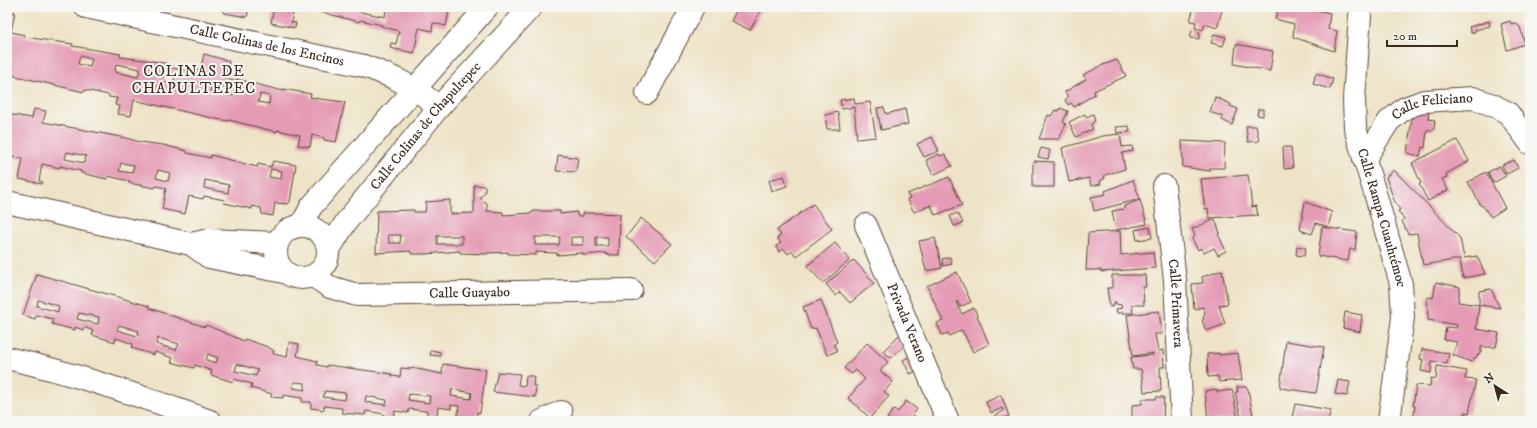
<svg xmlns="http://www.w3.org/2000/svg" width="1537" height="428" viewBox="0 0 1537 428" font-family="'IM FELL DW Pica',serif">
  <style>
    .building { fill: #e59bb5; fill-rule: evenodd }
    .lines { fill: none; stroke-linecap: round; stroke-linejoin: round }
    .street-casing { stroke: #564637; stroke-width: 24 }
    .secondary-casing { stroke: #564637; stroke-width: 24 }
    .street { stroke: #fff; stroke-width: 22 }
    .secondary { stroke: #fff; stroke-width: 22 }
    .labels { text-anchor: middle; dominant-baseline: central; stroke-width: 4; stroke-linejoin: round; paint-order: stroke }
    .street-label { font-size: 14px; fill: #3b2a1e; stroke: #f6f6f2 }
    .neighbourhood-label { font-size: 15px; letter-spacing: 1px; fill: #3b2a1e; stroke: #f6f6f2 }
  </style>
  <rect width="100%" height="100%" fill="#f6f6f2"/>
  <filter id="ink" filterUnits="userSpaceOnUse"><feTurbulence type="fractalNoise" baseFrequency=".025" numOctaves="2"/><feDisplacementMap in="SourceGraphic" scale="8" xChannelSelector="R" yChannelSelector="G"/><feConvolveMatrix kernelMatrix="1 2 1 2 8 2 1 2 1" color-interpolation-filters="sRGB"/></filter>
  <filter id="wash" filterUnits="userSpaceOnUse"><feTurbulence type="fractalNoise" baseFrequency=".012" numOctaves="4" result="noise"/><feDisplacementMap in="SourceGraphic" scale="16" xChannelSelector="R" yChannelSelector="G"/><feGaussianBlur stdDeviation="0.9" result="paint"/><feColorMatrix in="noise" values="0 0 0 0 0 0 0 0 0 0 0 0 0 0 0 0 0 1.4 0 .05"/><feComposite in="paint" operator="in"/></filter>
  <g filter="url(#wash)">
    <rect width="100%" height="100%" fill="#eee3c6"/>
    <g id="blocks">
      <!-- building -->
      <path class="building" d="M225,7H249L247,17L224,13Z
        M274,7H361L360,12L385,17L386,9L380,7H450L446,26L433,23L432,31L419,28L414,53L390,48L391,43L396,44L399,31L381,26L382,25L360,20L359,22L313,10L312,12L294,9L291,22L296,23L295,28L271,23Z
        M738,7H763L750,30L731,21Z
        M1194,7H1223L1217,28L1205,24L1203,30L1195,28L1196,22L1190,21Z
        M1279,7H1305L1330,13L1328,29L1337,31L1334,51L1293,37L1294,24L1275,19Z
        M7,10L15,12L11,32L25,35L24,37L73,44L72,46L121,54L120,57L153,61L168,64V67L188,71V69L200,71L204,54L229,61L225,79L236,81V79L283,91V89L311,94L310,97L320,99L345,102L336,142L324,140V138L312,135L310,147L298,145L300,135L277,130V132L229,120V121L216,119L134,100L131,116L118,114L120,106L115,105L117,98L109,97V95L85,90L84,92L7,74ZM80,56L92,59L90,67L78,64ZM116,64L140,69L138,77L115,72ZM165,74L175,76L173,84L163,82ZM212,84L235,89L233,96L210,92ZM260,94L270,96L269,104L258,102Z
        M1489,21L1490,26L1475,30V32L1471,33L1469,27Z
        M1510,21L1511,24L1515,23L1520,27L1525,44L1507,50L1501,24Z
        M1192,30L1200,32L1199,39L1190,38Z
        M1214,34L1226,37L1223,46L1211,43Z
        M1236,44L1273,51L1270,71L1234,64Z
        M1117,60L1126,76L1094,91L1095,94L1074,107L1071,103L1068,105L1065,100L1068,97L1065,92L1086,79L1083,75L1103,65Z
        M1316,73L1333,79L1330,89L1313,84Z
        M1215,97L1231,104L1230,106L1238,109L1232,125L1222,120L1223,117L1210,112Z
        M854,98L855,104L870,102L876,137L857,139L854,107L842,109L840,100Z
        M884,107L886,114L905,109L908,124L881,130L877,108Z
        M1060,108L1068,111L1063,122L1066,124L1059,139H1039L1048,115L1051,116L1055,110L1059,111Z
        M1429,108L1428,119L1435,120L1434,130H1427L1425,148L1422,147L1420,156L1407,153L1413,111Z
        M34,109L46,111L43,122L126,138L140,142L163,145L187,151V153L211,158V155L257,167L258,164L271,167L273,161L296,165L290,202L288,204L275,203L273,216L262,214L261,208L252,206V209L224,203L225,200L204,196L203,199L189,196L185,214L162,209L166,188L156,186L155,188L129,183V181L108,176L107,179L81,173V171L60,166V168L42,164L39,181L43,182L42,184L19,179L23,158L7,157V114L32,118ZM67,152L86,156L84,163L65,159ZM121,163L134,165L132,173L119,171ZM271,169L282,171L281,179L269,177ZM158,170L170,173L168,181L156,178ZM205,180L229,185L228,193L204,188Z
        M1258,109H1263V116L1257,115Z
        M838,112L840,129H827L825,115Z
        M1085,114L1087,117L1093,114L1095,121L1091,124L1093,129L1076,137L1069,122Z
        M1129,126L1130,132L1117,133L1116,127Z
        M1246,126H1256L1259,141L1248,142Z
        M1120,134L1122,147L1132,146L1133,151L1122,153L1125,169L1105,175L1104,179L1100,181L1101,184L1091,186L1089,178L1069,182L1062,148L1103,136Z
        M932,137L939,151L924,157L917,144Z
        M1457,140L1469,161L1446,174L1447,177L1442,179L1448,190L1428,201L1419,184L1421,183L1412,163Z
        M1182,141L1225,143L1224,168H1210V171L1183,167Z
        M1283,147H1291L1293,168L1284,169Z
        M1041,148L1050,150L1048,159L1038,157Z
        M939,154L940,156L945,154L952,166L933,175L926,160Z
        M558,155L578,158L576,172L556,171Z
        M1514,160L1518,168L1507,174L1502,165Z
        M1033,161L1054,162V187H1033Z
        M1500,166L1506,176L1493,183L1488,172Z
        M1394,170L1460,238L1464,258L1477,256L1485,274L1463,278L1460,259L1423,265L1417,233L1408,234L1402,221L1404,219L1398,211L1400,210L1394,200L1386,177Z
        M1486,172L1505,208L1491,217L1482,205L1481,206L1468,182Z
        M1248,175L1252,207L1256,206L1258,215L1209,218L1208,208L1205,209L1201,179Z
        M784,176L787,186L772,191L769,180Z
        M949,177L962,205L935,215L931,205L914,212L907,199L910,198L907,194Z
        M1133,180L1140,199L1094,211L1091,197L1106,194L1105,191Z
        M474,185L485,186V192L480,198L487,203V211L503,212V215L532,213L533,211H560V214L577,212V216H583V213H596L620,214L619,255H607L606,253L583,255L582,253L557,255V253L536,252V255L508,254V252L487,253V254L460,253V251L425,254H411V251L376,253L377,211L414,210V212H425L426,202L450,200V214L474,213ZM388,235H401L400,243H389ZM437,236H462V244H437ZM535,237H560L559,245H535ZM571,237H583V245H571ZM596,237H608V246H596Z
        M1140,200L1147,224L1116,230L1112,211L1124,209V206Z
        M1305,202L1332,212L1328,227L1316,223L1312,234L1300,230Z
        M813,204L832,229L796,256L792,251L788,254L784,249L779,252L776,246L781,243L777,238L781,235L777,230Z
        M958,213L963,223L954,226L950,216Z
        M641,218L672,244L655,261L626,237Z
        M1215,219L1220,233L1218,234L1226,251L1218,255L1214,248L1204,253L1200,248L1198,250L1192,239L1195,236L1192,229Z
        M1150,227L1152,238L1137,240L1135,230Z
        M1322,227L1357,232L1355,250L1350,249L1348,261L1318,256Z
        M1120,231L1121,255L1153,252L1155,268L1101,272V270H1086L1088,233Z
        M935,238L942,268L926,271L919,241Z
        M835,243L850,260L823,283L807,266Z
        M1297,246L1306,248L1304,256L1296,255Z
        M950,257L952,264L943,266L942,259Z
        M854,260L874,283L850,303L840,292L836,296L826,284Z
        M1222,270L1228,304L1219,305L1225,324L1206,331L1202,320L1204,319L1203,316L1205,314L1203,307L1194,309L1192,284L1203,283L1202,277Z
        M957,272L971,302L960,307L957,301L956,303L962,314L974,308L989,344L973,352L962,330L949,336L948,333L942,335L937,323L943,321L927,286Z
        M37,274L149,306V308L205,327L206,325L244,341L245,339L268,347L274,351L273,354L287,357L289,342L299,344L297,356L317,361V365L327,367V365L392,374V376L400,377L401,368L411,369L412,368L442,374L443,364L486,370L480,413L477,412L476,421H457L459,406L451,405V409L438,407L437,416L427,415V411L409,409L408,413L395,411L394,420L384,418V414L366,411L365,415L342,413V408L324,406V410L311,408V402H302V398L283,395V398L271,397L272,394L251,388L252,384L234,379L233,382L211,375L212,371L195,365L194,368L171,362L173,358L155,352L154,355L132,348L133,344L116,338L115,342L92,335L93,331L84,327L83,330L75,327V330L52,324L53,319L36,315L35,319L23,315ZM38,300L59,306L58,312L37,306ZM79,313L99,317L98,324L77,319ZM119,325L139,331L137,336L117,330ZM158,338L179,344L176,350L156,344ZM208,354L218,358L216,363L206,360ZM237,364L258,370L256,376L235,371ZM294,382L305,383V390L293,388ZM452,389L472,393L471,399L451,396ZM325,391L346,393L345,400L323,397ZM409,394L430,396L429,403L408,400ZM366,396L387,400L386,405L365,402Z
        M1112,275H1145L1146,287H1143L1144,305H1132L1133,313H1117L1116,309L1122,308L1121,305L1116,304V302H1114V306L1110,307L1107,288H1112Z
        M1436,282L1460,287L1458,302L1479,305V291L1491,289L1500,308L1479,305L1476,329L1499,333L1496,347H1481V352L1471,362L1453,355L1457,342L1444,340L1446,327L1457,328V325L1428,320L1427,297L1433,298Z
        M821,300L837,342L834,344L837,351L827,355L816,328L811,329L803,307Z
        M1159,311L1162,334H1155L1158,351L1163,350L1164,367H1160L1161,391L1144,392L1141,369H1133L1131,357L1153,355V353L1133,356L1127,315Z
        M1345,312L1362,315L1360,332L1343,328Z
        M901,333L906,344L891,358L883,351Z
        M1286,341L1324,347L1316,393L1280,388Z
        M867,343L888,362L880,371L893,382L884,392L889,396L870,418L848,398L865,379L856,370L852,374L844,368Z
        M1422,349L1449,353L1447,364L1432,361L1431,373L1421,371L1423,360L1420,359Z
        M431,350L440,352V356L430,355Z
        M1219,353V355L1238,353L1242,380L1219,382L1218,376L1208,377L1207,354Z
        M910,356L916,371L910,374L903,360Z
        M1437,366L1467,371L1465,379L1476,380L1469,413L1465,412L1464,421H1413L1415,406H1413L1416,385L1430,386L1431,378L1436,379Z
        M498,372L520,374L518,385L525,386L526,376H534L533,386H536L535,397L493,392Z
        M1338,380L1350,382L1347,396L1335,394Z
        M1237,387H1246L1248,389L1254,421H1242L1235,392H1238Z
        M1217,389V392L1232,390L1238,419L1208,421L1205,391Z
        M1001,395L1009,416L996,421L994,416L1004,411L1002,408L991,413L986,402Z
        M1156,397H1164L1163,421H1132V405L1142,404V399H1156Z
        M906,401L917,409L913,415L920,421H891L887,418L894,409L898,412Z
        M1295,404L1331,410L1328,421H1308L1292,418Z"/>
    </g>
  </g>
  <g filter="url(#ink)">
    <use href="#blocks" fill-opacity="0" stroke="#564637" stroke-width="1"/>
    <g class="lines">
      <!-- street casing -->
      <g class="street-casing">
        <g id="street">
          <path id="s1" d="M86,7L364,66C395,77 413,86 439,107"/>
          <path id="s2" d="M1360,16L1354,99L1355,128L1378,203L1401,284L1403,317L1389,421"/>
          <path d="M647,93L693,7"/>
          <path id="s3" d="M1364,160L1389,121L1405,108L1424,101L1473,98L1493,105L1508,113L1530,143"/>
          <path id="s4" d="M1164,186L1175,280L1182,421"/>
          <path id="s5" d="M866,225L948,421"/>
          <path id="s6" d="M313,276L330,287L357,295L631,290"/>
          <path d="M7,358C77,374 143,397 210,421"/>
          <path d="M542,421L561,412"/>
        </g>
      </g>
      <!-- secondary casing -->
      <g class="secondary-casing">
        <g id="secondary">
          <path d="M7,202L191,244L209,257L284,272"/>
          <circle cx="302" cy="252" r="26"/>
          <path d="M301,226L311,207L330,185L487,7"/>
          <path d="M191,244L209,240L277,243"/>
          <path id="s7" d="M328,251L346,222L439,107L531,7"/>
        </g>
      </g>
      <!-- street -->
      <use href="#street" class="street"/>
      <!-- secondary -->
      <use href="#secondary" class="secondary"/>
    </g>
  </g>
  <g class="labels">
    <!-- street labels -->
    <g class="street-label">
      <text stroke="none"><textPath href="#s1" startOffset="185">Calle Colinas de los Encinos</textPath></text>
      <text stroke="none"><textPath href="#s3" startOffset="94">Calle Feliciano</textPath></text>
      <text stroke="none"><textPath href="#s7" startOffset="159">Calle Colinas de Chapultepec</textPath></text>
      <text stroke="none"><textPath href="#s2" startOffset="206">Calle Rampa Cuauhtémoc</textPath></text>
      <text stroke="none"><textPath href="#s6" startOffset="161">Calle Guayabo</textPath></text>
      <text stroke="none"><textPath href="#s4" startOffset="118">Calle Primavera</textPath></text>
      <text stroke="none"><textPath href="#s5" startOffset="106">Privada Verano</textPath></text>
    </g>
    <!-- neighbourhood labels -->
    <g class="neighbourhood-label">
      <text x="194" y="71">COLINAS DE<tspan x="194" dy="17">CHAPULTEPEC</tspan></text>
    </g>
  </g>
  <!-- margin -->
  <rect width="1537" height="428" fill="none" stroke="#f6f6f2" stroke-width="24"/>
  <!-- north arrow -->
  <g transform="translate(1495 386) rotate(324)" stroke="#f6f6f2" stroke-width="3" paint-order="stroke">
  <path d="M0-3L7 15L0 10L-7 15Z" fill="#3b2a1e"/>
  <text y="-6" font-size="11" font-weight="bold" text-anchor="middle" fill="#3b2a1e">N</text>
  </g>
  <!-- scale -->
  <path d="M1387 40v6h70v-6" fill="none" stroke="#3b2a1e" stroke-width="2"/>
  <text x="1393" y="40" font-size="12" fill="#3b2a1e" stroke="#f6f6f2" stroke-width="3" paint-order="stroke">20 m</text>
</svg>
